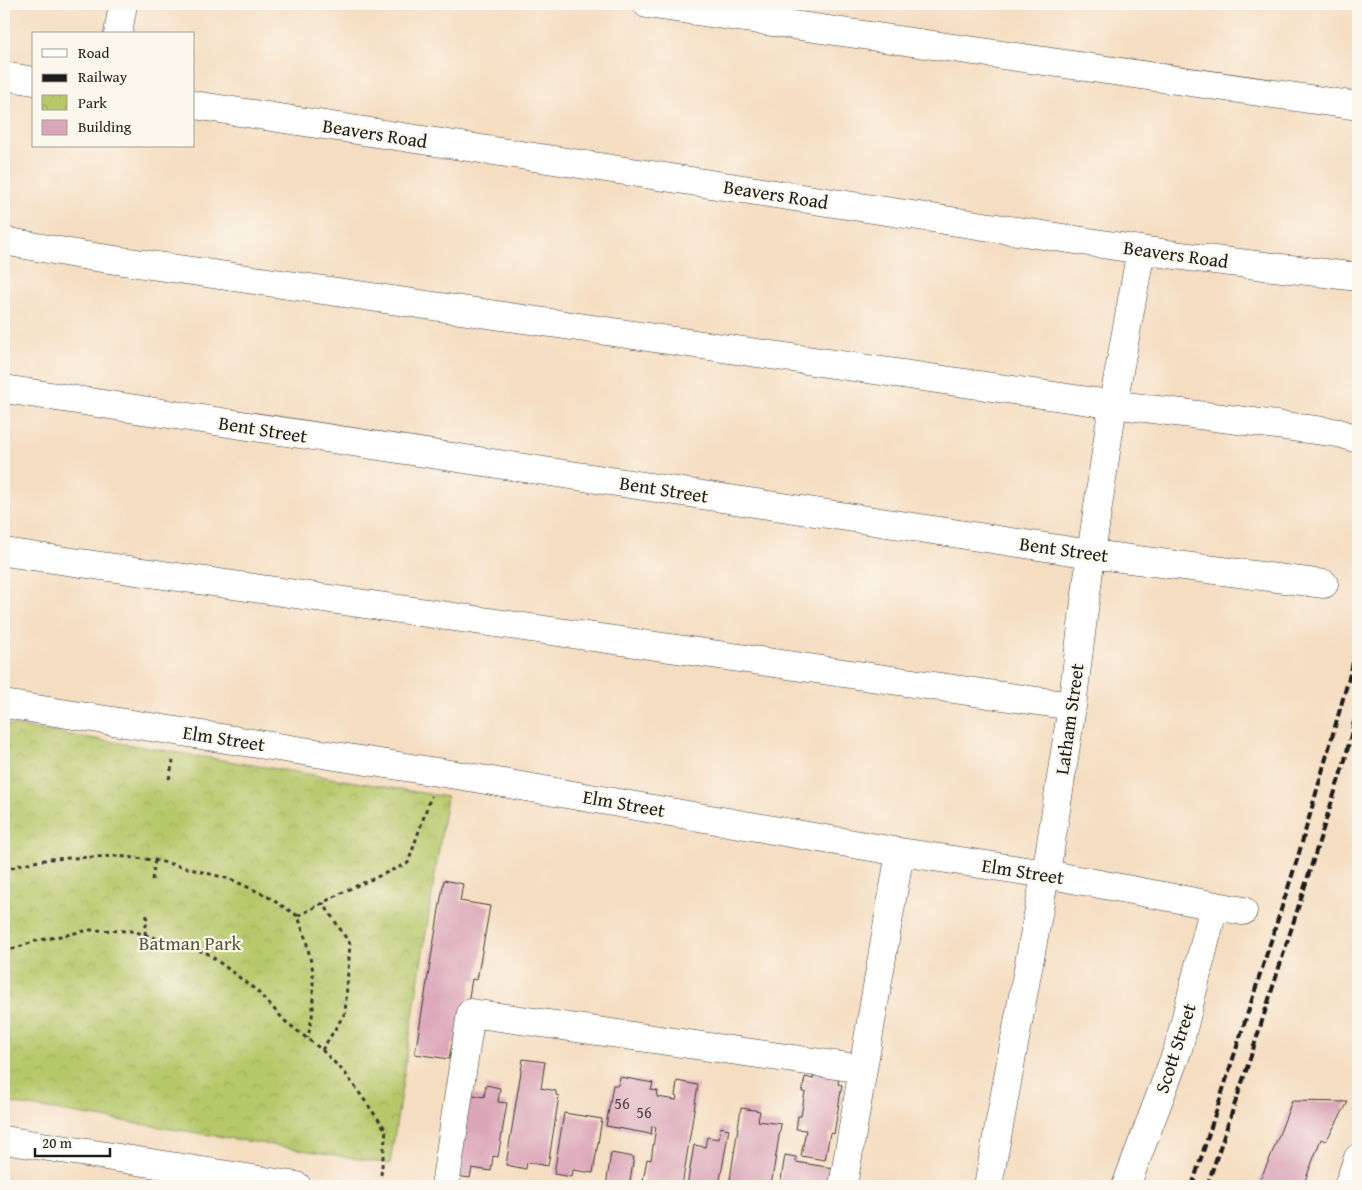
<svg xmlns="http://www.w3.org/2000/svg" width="1362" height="1190" viewBox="0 0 1362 1190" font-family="'Gentium Book Plus',serif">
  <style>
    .park { fill: url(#park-crowns); stroke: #6a7244 }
    .building { fill: #dca6b9 }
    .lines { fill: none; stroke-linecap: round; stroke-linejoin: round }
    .minor-casing { stroke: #3d3935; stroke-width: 29 }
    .path { stroke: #3d3935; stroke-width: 3; stroke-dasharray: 4 4; stroke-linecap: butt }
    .minor { stroke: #fff; stroke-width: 28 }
    .rail { stroke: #1c1c1c; stroke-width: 4; stroke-dasharray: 8 4; stroke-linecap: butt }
    .labels { text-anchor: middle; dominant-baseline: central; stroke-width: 4.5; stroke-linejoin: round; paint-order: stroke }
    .number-label { font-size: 16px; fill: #4c3e43 }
    .street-label { font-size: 19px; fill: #1c1c1c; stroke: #fbf7ec }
    .park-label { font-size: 19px; fill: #525838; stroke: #fbf7ec }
  </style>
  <defs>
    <pattern id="park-crowns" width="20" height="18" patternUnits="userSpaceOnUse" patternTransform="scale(1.25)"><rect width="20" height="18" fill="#b7c86b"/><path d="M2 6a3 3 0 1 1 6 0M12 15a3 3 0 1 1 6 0" fill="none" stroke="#9dab5c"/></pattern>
  </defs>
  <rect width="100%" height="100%" fill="#fbf7ec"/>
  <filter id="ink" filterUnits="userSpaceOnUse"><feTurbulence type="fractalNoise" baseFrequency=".02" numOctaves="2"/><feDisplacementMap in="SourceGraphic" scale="10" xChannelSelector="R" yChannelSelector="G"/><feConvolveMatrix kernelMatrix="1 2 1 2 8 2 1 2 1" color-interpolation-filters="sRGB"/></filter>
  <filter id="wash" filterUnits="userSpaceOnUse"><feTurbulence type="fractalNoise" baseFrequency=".0096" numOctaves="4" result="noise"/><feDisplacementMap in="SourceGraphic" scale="20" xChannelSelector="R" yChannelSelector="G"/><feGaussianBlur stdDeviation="1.12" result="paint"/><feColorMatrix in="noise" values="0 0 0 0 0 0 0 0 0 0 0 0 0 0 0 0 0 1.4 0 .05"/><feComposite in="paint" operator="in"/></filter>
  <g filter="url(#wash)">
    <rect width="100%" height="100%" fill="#f5ddc1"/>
    <!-- park -->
    <path class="park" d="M4,724L447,797L390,1164L4,1102Z"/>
    <g id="blocks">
      <!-- building -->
      <path class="building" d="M444,880L463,884L460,901L490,906L477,980L472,979L461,1045L452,1044L449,1059L415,1054Z
        M523,1059L545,1062L541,1088L556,1091V1095L559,1096L548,1166L527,1162L526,1169L506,1165Z
        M814,1069L840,1073L838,1084L842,1085L834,1134L830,1133L825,1160L801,1156L806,1130L796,1129L798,1116H801L805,1092H802L805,1077L813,1079Z
        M620,1077L653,1083L651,1090L658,1091L657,1097L676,1100L677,1097L675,1096L677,1081L698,1085L682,1186H642L647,1159L651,1160L656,1127L652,1126L651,1134L606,1126L613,1085H618Z
        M486,1085L500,1088L498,1102L507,1103L498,1157L493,1156L491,1171L472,1168L470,1178L455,1176L468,1094L484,1097Z
        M1292,1101L1348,1102L1326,1141L1321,1139L1303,1186H1257L1270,1158Z
        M741,1108L760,1111L758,1121L781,1124L771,1186H729Z
        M564,1113L602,1119L593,1173L573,1170L572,1177L554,1174Z
        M721,1127L729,1129L719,1186H687L694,1145L705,1147L707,1137L719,1139Z
        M611,1153L634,1157L629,1186H606Z
        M785,1155L796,1157V1162L833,1168L830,1186H780Z"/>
    </g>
  </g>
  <g filter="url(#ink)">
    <use href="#blocks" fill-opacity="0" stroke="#3d3935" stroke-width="1"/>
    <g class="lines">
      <!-- minor casing -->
      <g class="minor-casing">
        <path id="minor" d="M647,4L1358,106
          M118,34L123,4
          M4,76L34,81
          M194,105L1141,250L1189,257L1358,277
          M4,241L81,255L1096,402L1339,433L1358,439
          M4,389L1091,554L1324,584
          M4,552L1072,706
          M4,704L469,777L900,852L1046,874L1243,911
          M4,1140L297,1186
          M445,1186L471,1013L863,1069
          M843,1186L900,852
          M988,1186L1050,849L1072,706L1091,554L1113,404L1141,250
          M1126,1186L1178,1049L1214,906
          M1348,1186L1358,1158"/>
      </g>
      <!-- path -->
      <path class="path" d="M169,779L173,761
        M4,872L18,865L50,859L116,856L155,860L230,879L265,895L298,916L306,940L313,971V1011L308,1038
        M152,880L155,860
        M298,916L345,891L408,863L431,796
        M145,935L147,915
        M4,952L36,941L90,930L132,931L207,953L256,990L286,1022L322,1050L345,1073L386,1130L381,1175
        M322,1050L345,1013L350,944L323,903"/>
      <!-- minor -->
      <use href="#minor" class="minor"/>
      <!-- rail -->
      <path class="rail" d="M1192,1186L1297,860L1352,667L1358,634
        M1207,1186L1249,1062L1345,760L1358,705"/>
    </g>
  </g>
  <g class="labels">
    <!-- number labels -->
    <g class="number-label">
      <text x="622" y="1103">56</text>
      <text x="644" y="1112">56</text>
    </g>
    <!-- street labels -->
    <g class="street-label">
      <text transform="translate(375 133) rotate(9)">Beavers Road</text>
      <text transform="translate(776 194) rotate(9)">Beavers Road</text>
      <text transform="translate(1176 254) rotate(8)">Beavers Road</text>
      <text transform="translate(263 429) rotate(9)">Bent Street</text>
      <text transform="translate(664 489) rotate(9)">Bent Street</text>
      <text transform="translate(1064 549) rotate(8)">Bent Street</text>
      <text transform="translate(1069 719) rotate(-82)">Latham Street</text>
      <text transform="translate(224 738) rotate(9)">Elm Street</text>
      <text transform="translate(624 803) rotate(10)">Elm Street</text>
      <text transform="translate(1023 871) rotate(9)">Elm Street</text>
      <text transform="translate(1175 1048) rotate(-72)">Scott Street</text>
    </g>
    <!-- park labels -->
    <g class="park-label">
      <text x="190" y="943">Batman Park</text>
    </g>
  </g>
  <!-- margin -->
  <rect width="1362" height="1190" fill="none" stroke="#fbf7ec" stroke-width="20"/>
  <!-- legend -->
  <rect x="32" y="32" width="162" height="115" fill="#fbf7ec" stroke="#a29f99"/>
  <rect x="42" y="49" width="25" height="8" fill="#ffffff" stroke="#a29f99"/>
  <text x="78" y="58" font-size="15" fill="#1c1c1c">Road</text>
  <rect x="42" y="74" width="25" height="8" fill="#1c1c1c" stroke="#a29f99"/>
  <text x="78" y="82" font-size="15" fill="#1c1c1c">Railway</text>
  <rect x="42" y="95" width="25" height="15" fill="url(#park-crowns)" stroke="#a29f99"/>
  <text x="78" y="108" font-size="15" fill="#1c1c1c">Park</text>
  <rect x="42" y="120" width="25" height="15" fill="#dca6b9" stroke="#a29f99"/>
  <text x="78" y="132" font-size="15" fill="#1c1c1c">Building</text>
  <!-- scale -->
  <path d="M35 1148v8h75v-8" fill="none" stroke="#1c1c1c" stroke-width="2.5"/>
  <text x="42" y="1148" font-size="15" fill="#1c1c1c" stroke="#fbf7ec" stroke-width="4" paint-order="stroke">20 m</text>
</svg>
